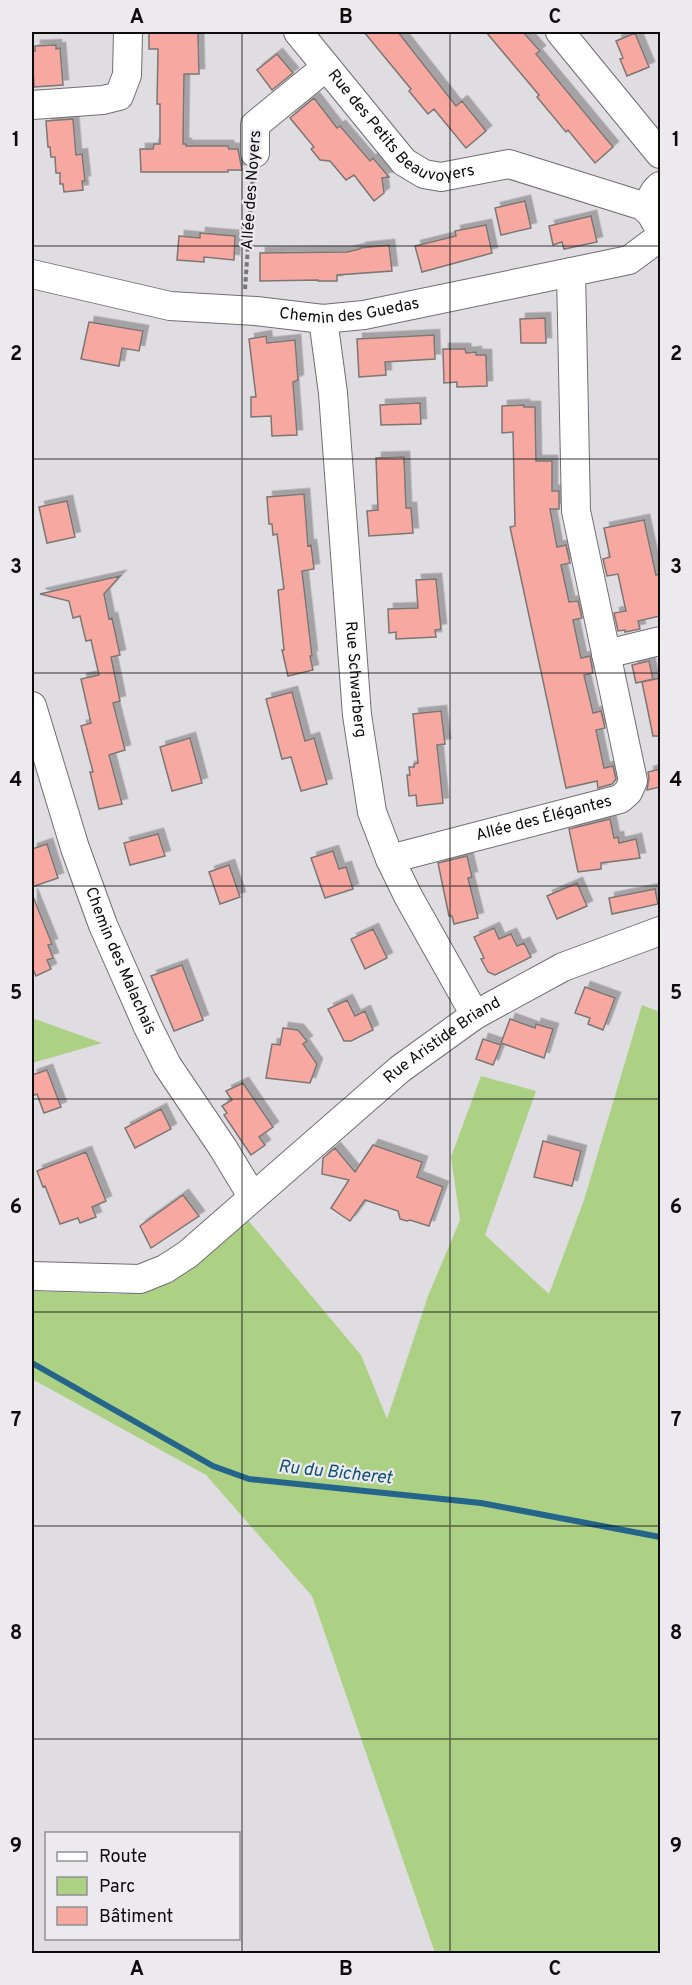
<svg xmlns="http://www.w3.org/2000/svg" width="692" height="1985" viewBox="0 0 692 1985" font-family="Overpass,sans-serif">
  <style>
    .green { fill: #add184 }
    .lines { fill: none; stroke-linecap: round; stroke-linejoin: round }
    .stream { stroke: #26658b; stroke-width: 6 }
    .building { fill: #f7a9a1; stroke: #7b7675; stroke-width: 1.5; filter: url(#shadow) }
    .minor-casing { stroke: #716e72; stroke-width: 30 }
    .path { stroke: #78777a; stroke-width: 4; stroke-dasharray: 4.5 3; stroke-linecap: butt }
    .minor { stroke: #fff; stroke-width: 28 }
    .grid { fill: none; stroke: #0c0c0d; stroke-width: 1.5; stroke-opacity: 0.55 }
    .labels { text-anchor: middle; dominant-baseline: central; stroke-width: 4.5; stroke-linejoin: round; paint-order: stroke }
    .street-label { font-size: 16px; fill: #0c0c0d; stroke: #edeaef }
    .water-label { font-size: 18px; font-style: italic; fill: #0e5176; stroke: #edeaef }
    .neatline { fill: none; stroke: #0c0c0d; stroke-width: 2 }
    .grid-label { font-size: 20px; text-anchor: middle; font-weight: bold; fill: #0c0c0d }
  </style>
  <defs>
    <filter id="shadow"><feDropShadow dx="5.5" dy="-5.5" stdDeviation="0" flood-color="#0004"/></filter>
  </defs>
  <rect width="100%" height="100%" fill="#dfdde1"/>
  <!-- green -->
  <path class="green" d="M642,1005L660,1012V1953H435L312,1596L206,1475L32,1379V1291L119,1294L158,1288L247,1219L361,1355L387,1419L428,1296L460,1220L451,1157L481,1076L536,1091L485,1235L549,1294L584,1200Z
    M32,1018L102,1043L32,1063Z"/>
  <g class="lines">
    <!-- stream -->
    <path class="stream" d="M32,1363L213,1466L249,1479L481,1503L660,1537"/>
  </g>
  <!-- building -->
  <path class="building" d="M149,32H198L199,74H184L183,144H186V146H228L229,149H238L242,170H228V172H141L140,149H153L154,144H160V104H157L158,49H149Z
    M364,32H398L456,106L462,101L486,131L466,148L434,109L428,114L409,91L411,89Z
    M486,32H523L540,51L536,54L613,147L595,163L568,130L566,132L537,97L539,95Z
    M635,33L649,67L627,76L620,59L623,58L616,41Z
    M56,45V49L60,48L63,85L34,87L32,51H35V46Z
    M277,54L293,73L272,90L257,70Z
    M314,98L337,128L340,126L370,161L373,158L389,177L382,178L384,193L374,201L354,175L346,180L330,161L320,160L311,149L314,147L290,118Z
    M73,119L76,155L82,154L85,181H82L83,190L64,192L63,184H60V173H56L55,157H51L50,147H48L46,121Z
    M525,201L531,228L501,235L495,208Z
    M591,216L597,242L564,249L562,242L553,245L549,226Z
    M486,225L492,253L422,272L415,246L456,236L455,231Z
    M200,233L235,236L234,260L204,257V262L177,260L179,236L200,238Z
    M389,245L392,271L337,275V281H318V280L260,281V253L347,252L360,249V248Z
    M545,318L546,343H521L520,319Z
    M89,322L143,331L139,351L122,348L119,366L81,359Z
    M434,335L435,359L385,362L386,375L359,377L357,339Z
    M266,336L267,343L295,340L298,380L293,382L297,435L272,436L271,416L251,417V397H256L249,339Z
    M443,349H465L466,353L476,352V355H486L487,386L457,387V382L444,383Z
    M420,403L421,424L381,425L380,405Z
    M524,405V407H535L536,461H552V491H559V509H550L557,547L566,545L570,563L561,565L569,602L578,601L582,618L573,620L581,658L590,656L593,673L584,675L593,713L601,711L605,728L596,730L604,768L613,766L616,779L612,784L598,788L597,781L566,788L510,527L515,526L513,432L502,433V406Z
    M404,457L406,508H411L413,533L369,536L367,511L378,510L376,458Z
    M304,494L308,546L311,545L314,569L302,571L312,656H310L313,670L288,676L282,650H284L278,590L284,589L277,534L273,535L272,524H269L267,497Z
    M67,501L75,537L47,543L39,507Z
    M644,520L656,575L660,574V616L638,621L640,629L625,632V630L618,631L614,613L626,611L618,574L607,576L603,559L610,557L604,528Z
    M120,576L104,594L109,619L112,618L120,655L111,657L120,701L113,703L125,750L109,755L122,804L99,809L90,772H93L81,726L91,723L81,679L99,675L91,640L86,641L80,616L73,618L69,601L40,594Z
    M436,579L441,629L435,630L436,637L396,639V632L389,633L388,609L418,608L416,580Z
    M649,661L653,679L636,683L632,665Z
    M660,678V736H653L642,682Z
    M292,692L305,741L314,738L327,784L301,791L291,757L282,759L266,699Z
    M441,711L445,744L437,745L443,803L417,806L416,795L409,796L407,775H410L409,767H414V764L418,763L413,714Z
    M190,738L202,783L172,791L160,747Z
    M660,769V787L647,790L649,778L648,772Z
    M610,819L614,838L618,837L619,843L636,839L640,858L601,863V869L578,872L569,829Z
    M158,834L165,856L130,865L124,843Z
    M47,844L58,878L32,887V849Z
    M333,851L339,869L346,867L353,889L325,898L311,858Z
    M467,856L472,877L468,878L478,918L454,924L452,916H449L438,863Z
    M229,865L240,897L220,904L209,872Z
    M577,883L587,906L557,919L547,896Z
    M655,889L658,904L612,914L609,898Z
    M32,894L52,944L48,945L53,958L47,960L51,969L36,976L32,967Z
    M494,928L499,939L511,934L517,946L524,943L531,957L495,975L488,972L481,959L484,958L474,937Z
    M373,929L387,958L365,969L351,939Z
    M182,965L203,1020L174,1031L151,976Z
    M585,987L615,998L603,1030L588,1024L590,1018L575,1013Z
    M347,1000L355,1016L365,1011L373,1030L351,1041H344L328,1009Z
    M510,1019L535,1028L536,1024L553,1029L544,1058L501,1043Z
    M283,1028L298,1030L307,1041L303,1044L317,1064L310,1083L266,1078L272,1044L280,1045Z
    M483,1039L501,1045L493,1065L476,1059Z
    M47,1070L61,1107L44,1113L37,1094L32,1096V1075Z
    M243,1083L273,1127L259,1137L265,1145L251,1155L224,1115L227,1113L222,1106L232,1100L226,1091Z
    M161,1109L171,1129L135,1148L125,1128Z
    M543,1141L581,1151L572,1186L534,1177Z
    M373,1145L422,1162L417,1177L443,1187L429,1226L410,1220L407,1221L400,1219L398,1211L365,1200L350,1221L331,1208L349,1180L322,1174L323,1158L335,1148L355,1172Z
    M86,1152L106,1201L92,1207L96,1217L80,1223L78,1218L60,1224L45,1186L43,1187L37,1171Z
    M183,1195L199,1216L151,1248L140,1226Z"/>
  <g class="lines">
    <!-- minor casing -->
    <g class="minor-casing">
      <g id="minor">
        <path id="s1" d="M298,32L404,162L424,174L441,177L509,164L643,206L651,214"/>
        <path d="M560,32L660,154"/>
        <path d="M32,105L103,100L119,96L127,75L128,32"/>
        <path d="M255,153V125L326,67"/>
        <path d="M659,226C648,214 647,197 660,186"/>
        <path id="s2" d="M32,274L170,306L256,311L323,319L364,315L629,260L660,237"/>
        <path id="s3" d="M323,319L333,393L357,715L372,812L390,859L408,896L475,1015"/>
        <path d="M606,654L660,641"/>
        <path id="s4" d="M32,706L75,848L103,925L148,1027L167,1065L223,1148L252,1196"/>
        <path id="s5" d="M390,859L620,799L628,792L633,781L576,511L571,272"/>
        <path id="s6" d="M32,1276L140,1279L165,1269L188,1254L400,1069L475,1015L563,967L660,931"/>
      </g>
    </g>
    <!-- path -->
    <path class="path" d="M245,289L253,174"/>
    <!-- minor -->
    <use href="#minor" class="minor"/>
  </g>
  <!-- grid -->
  <path class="grid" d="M242,32V1954M450,32V1954M32,246H660M32,459H660M32,673H660M32,886H660M32,1099H660M32,1312H660M32,1526H660M32,1739H660"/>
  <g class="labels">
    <!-- street labels -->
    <g class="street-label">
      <text stroke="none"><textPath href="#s1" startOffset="147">Rue des Petits Beauvoyers</textPath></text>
      <text transform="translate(252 190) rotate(-86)">Allée des Noyers</text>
      <text stroke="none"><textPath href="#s2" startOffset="322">Chemin des Guedas</textPath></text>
      <text stroke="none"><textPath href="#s3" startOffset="362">Rue Schwarberg</textPath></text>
      <text stroke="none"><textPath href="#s5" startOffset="159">Allée des Élégantes</textPath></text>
      <text stroke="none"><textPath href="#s4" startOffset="270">Chemin des Malachais</textPath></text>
      <text stroke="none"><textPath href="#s6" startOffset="495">Rue Aristide Briand</textPath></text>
    </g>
    <!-- water labels -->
    <g class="water-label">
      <text transform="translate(335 1473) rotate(6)">Ru du Bicheret</text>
    </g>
  </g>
  <!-- border -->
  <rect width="692" height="1985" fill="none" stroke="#edeaef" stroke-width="66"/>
  <!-- legend -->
  <rect x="45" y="1832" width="195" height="108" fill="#edeaef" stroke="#939195" stroke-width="1.5"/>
  <rect x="57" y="1852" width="30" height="9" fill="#ffffff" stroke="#939195" stroke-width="1.5"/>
  <text x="99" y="1862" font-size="18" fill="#0c0c0d">Route</text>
  <rect x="57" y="1877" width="30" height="18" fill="#add184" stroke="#939195" stroke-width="1.5"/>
  <text x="99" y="1892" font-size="18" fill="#0c0c0d">Parc</text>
  <rect x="57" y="1907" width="30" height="18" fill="#f7a9a1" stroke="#939195" stroke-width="1.5"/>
  <text x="99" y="1922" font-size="18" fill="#0c0c0d">Bâtiment</text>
  <rect x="33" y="33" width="626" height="1919" class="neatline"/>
  <g class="grid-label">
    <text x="137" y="23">A</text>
    <text x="346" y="23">B</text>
    <text x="555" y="23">C</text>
    <text x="16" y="146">1</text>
    <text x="676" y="146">1</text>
    <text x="16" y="360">2</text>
    <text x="676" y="360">2</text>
    <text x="16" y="573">3</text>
    <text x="676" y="573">3</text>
    <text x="16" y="786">4</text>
    <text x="676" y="786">4</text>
    <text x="16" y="999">5</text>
    <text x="676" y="999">5</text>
    <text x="16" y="1213">6</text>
    <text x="676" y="1213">6</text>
    <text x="16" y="1426">7</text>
    <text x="676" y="1426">7</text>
    <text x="16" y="1639">8</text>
    <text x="676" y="1639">8</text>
    <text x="16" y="1852">9</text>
    <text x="676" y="1852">9</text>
    <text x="137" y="1975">A</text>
    <text x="346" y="1975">B</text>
    <text x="555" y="1975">C</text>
  </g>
</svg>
